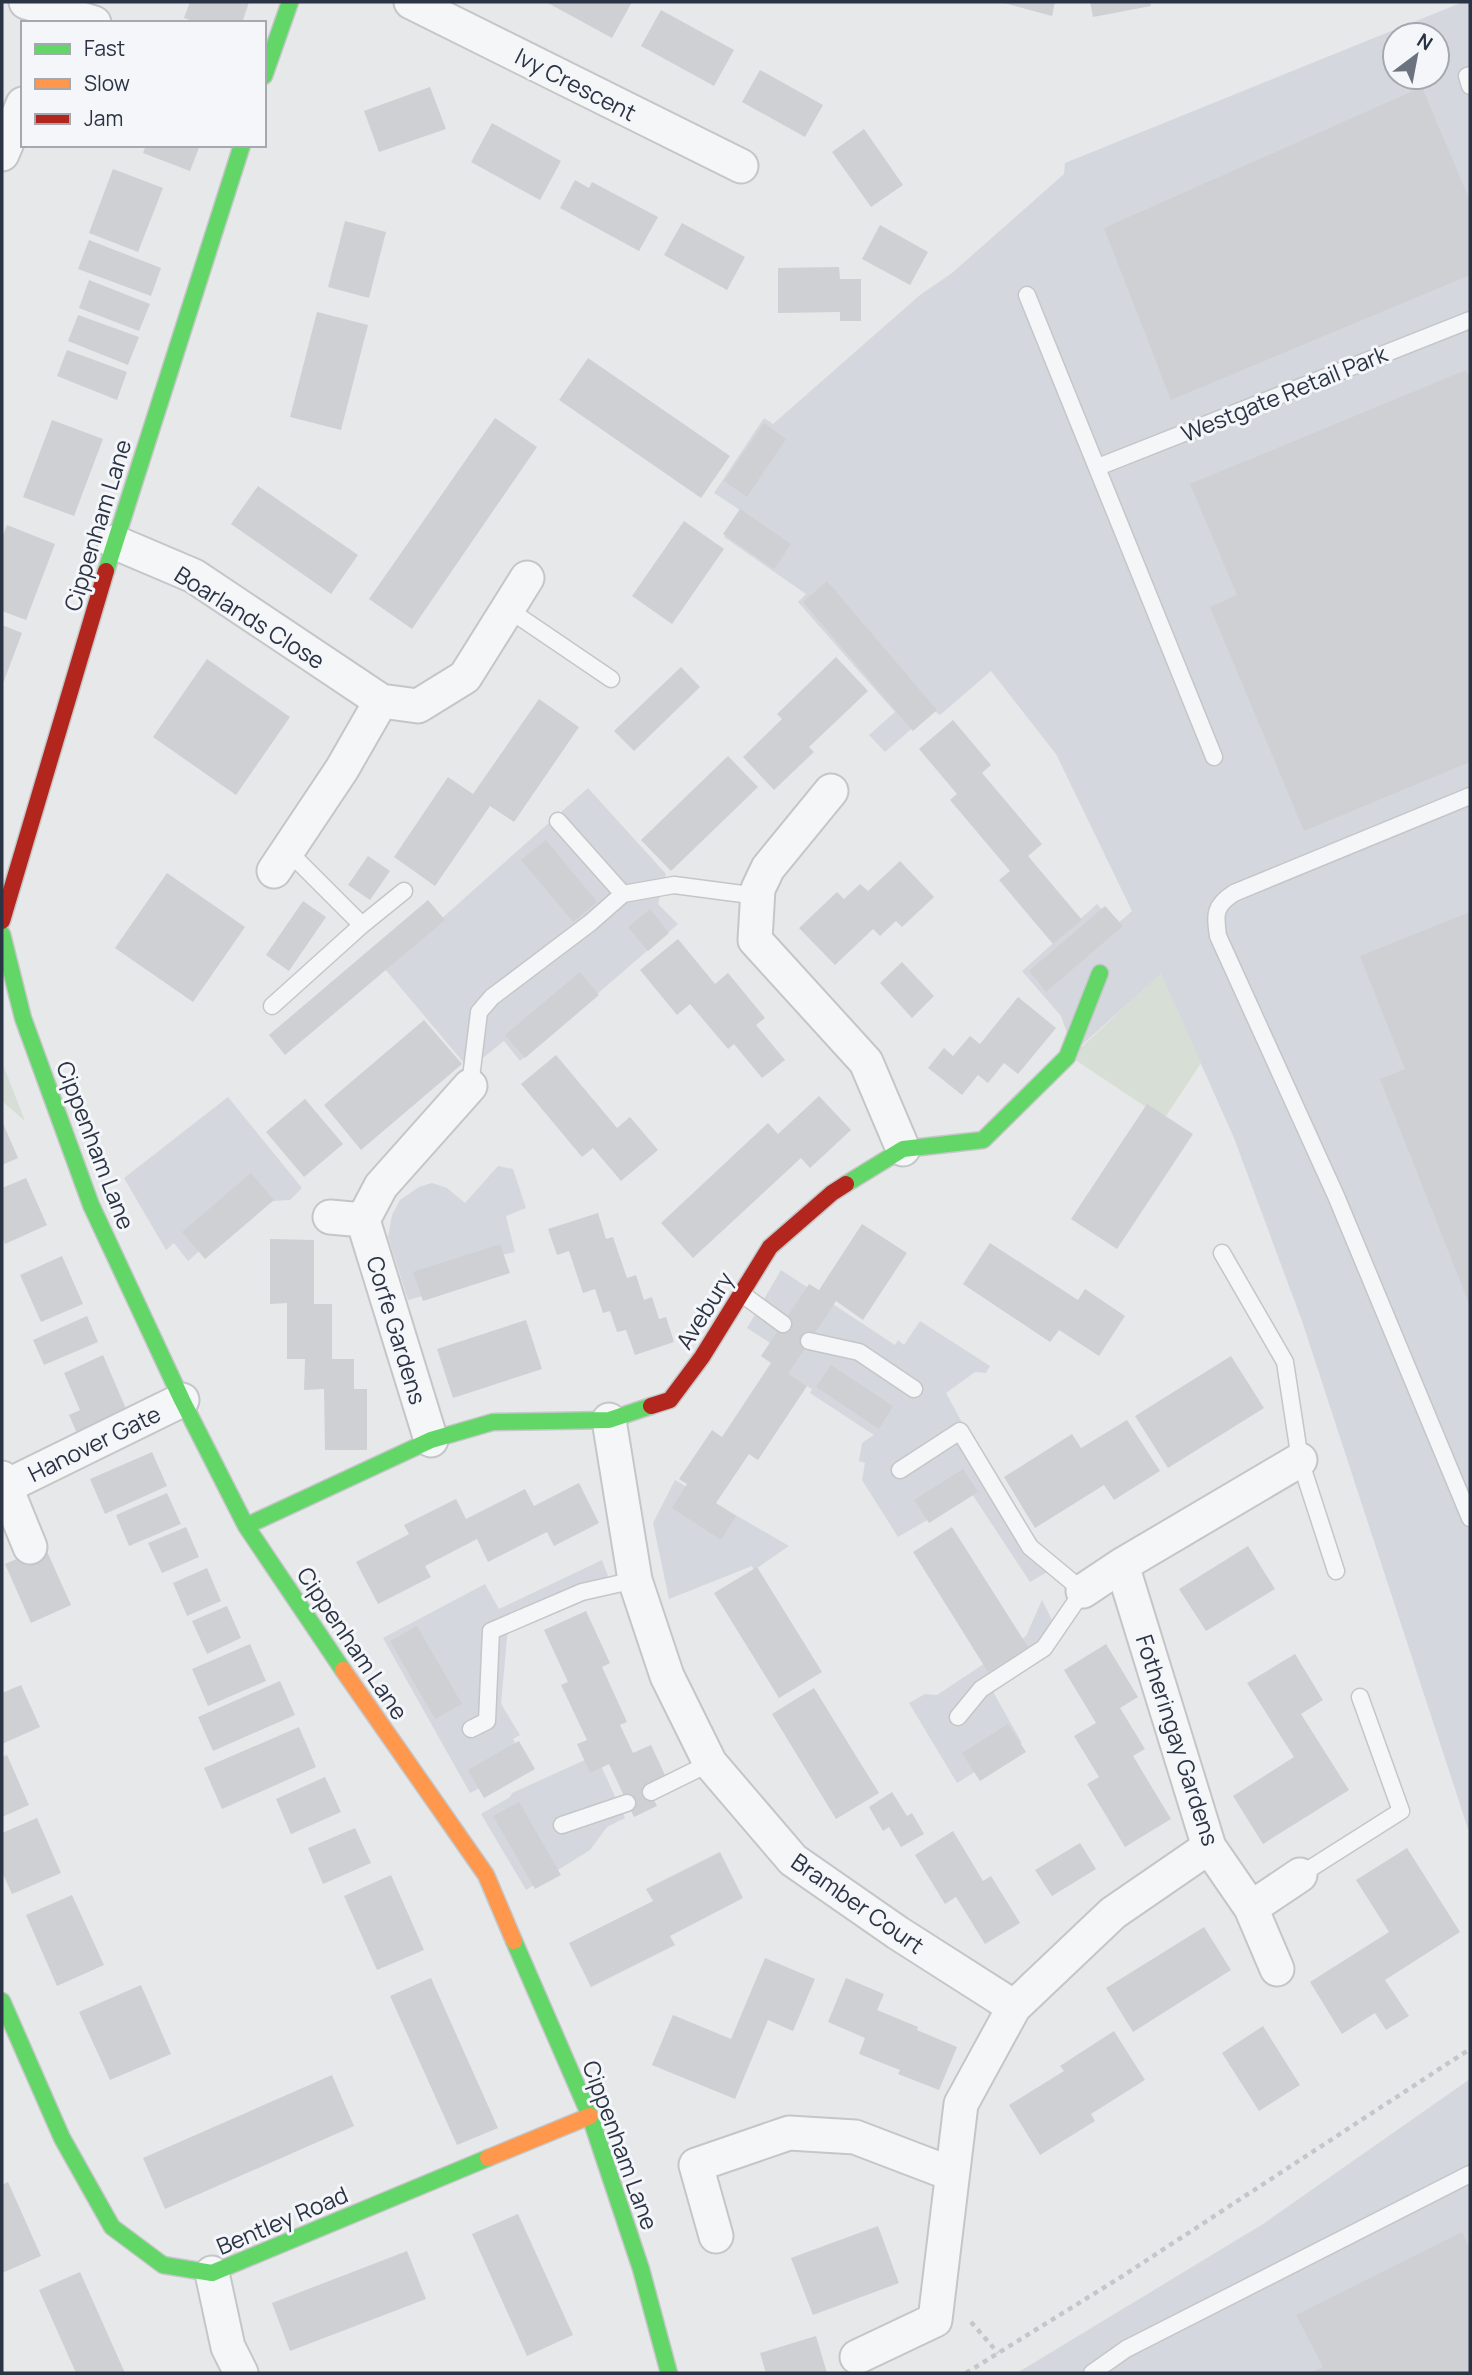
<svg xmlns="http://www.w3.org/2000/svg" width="1472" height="2375" viewBox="0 0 1472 2375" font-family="Manrope,sans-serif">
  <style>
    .built { fill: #d4d7dd; fill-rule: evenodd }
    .green { fill: #d6ded6 }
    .building { fill: #ced0d3 }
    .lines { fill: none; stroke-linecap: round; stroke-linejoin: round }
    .lane-casing { stroke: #c4c6c8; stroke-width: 19 }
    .street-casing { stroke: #c4c6c8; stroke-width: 37 }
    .fast-casing { stroke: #c4c6c8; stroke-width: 19 }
    .slow-casing { stroke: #c4c6c8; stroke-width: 19 }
    .jam-casing { stroke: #c4c6c8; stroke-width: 19 }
    .path { stroke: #c5c6ca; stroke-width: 4.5; stroke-dasharray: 5 5; stroke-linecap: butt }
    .lane { stroke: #f5f6f7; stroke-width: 16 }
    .street { stroke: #f5f6f7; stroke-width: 33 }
    .fast { stroke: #63d668; stroke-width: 16 }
    .slow { stroke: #ff974d; stroke-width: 16 }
    .jam { stroke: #b3261e; stroke-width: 16 }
    .labels { text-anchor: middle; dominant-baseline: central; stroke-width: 6; stroke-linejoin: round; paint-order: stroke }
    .street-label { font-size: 23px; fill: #2b3445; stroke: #f4f6f9 }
  </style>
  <rect width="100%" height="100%" fill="#e6e8ea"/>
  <!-- built -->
  <path class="built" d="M1463,2H1470V1835L1302,1321L1234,1138L1161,974L1074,1052L1061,1016L1022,971L1097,904L1116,925L1132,911L1056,754L991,671L940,715L933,710L885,752L869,735L895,712L798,602L806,594L724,537L740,514V510L714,493L764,418L773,424L920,295L952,273L1064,174L1065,163ZM1395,35H1437V77H1395Z
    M588,788L666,874L658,904L678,924L520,1061L504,1041L469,1069L385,969Z
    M228,1097L302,1188L290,1200L255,1202L188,1261L174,1243L166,1250L124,1178Z
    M498,1166L513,1169L526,1208L506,1216L515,1252L501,1255L505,1273L408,1300L388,1237L392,1215L400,1200L419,1187L432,1183L447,1188L465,1203Z
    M781,1270L895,1345L898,1340L904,1345L920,1321L990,1366L986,1373L975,1372L946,1393L1031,1549L1056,1567L1030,1582L972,1494L898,1537L862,1480L865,1463L859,1461L862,1443L874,1435L810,1393L812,1389L785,1373L793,1358L747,1328Z
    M675,1480L789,1546L754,1570L752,1566L669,1599L653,1523Z
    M602,1560L611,1584L508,1627L501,1704L520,1735L513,1739L528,1764L470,1793L383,1638L485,1584L499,1609Z
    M1042,1600L1054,1624L1052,1640L992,1690L1022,1743L957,1783L909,1703L925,1694L937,1695L1026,1636Z
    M596,1755L625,1818L607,1827L590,1850L526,1890L481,1814L510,1797L512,1793Z
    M1470,2079V2373H1017L1263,2224Z"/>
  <!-- green -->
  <path class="green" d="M1161,973L1201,1063L1164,1119L1071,1057Z
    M2,1062L25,1121L2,1101Z"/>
  <!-- building -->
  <path class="building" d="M190,2H249L242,23H199L184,18Z
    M546,2H632L612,38Z
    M1000,2H1055L1052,16Z
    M1090,2H1150L1151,6L1093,17Z
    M661,10L734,50L714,86L641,46Z
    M760,70L823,105L805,137L742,102Z
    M430,87L446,129L379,152L364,111Z
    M1422,87L1470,201V275L1171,400L1104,228Z
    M492,123L561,161L540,200L471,162Z
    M864,129L903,185L871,207L832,152Z
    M146,145H200L190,171L143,153Z
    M113,169L163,188L138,252L89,233Z
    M575,180L589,188L592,182L658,217L639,251L560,208Z
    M345,221L386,232L369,298L328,287Z
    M682,223L745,257L727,290L664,255Z
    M880,225L928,252L910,285L862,259Z
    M89,240L161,268L151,296L78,269Z
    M839,267L840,279H861V321H840V312L778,313V268Z
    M89,280L150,304L139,331L79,308Z
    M317,312L368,325L341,430L290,417Z
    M78,315L139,337L128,365L68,341Z
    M67,350L127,372L117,400L57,376Z
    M588,358L730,456L701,498L559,400Z
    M1466,370L1470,379V762L1304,831L1210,607L1237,595L1190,484Z
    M495,418L537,447L412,629L369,599Z
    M52,420L103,439L74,516L23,497Z
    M764,423L786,439L747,497L724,481Z
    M258,486L358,555L331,594L231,524Z
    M740,509L791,544L774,569L723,534Z
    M684,521L724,549L672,624L632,596Z
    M7,525L55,544L26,620L2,611V538Z
    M827,581L937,710L913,731L803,602Z
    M2,625L22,633L2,686Z
    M836,657L868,691L809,747L814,752L774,790L743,757L782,719L777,714Z
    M207,659L290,717L236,795L153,737Z
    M681,667L700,687L634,751L614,731Z
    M539,699L579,727L514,822L490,806L435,886L394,857L448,777L473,794Z
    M953,720L991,765L982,773L1042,844L1028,856L1082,920L1053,944L999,880L1010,871L950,800L957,794L919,749Z
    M728,756L758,787L671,871L641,840Z
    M546,840L597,902L573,922L521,860Z
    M368,856L390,871L370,900L348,885Z
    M900,861L934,897L902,927L896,921L880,936L873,929L835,965L799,928L837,892L844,899L860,884L868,891Z
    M167,873L245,927L193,1002L115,948Z
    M428,900L445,920L285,1055L269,1035Z
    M303,901L326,917L289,971L266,955Z
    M1105,906L1123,926L1046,992L1029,971Z
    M650,909L669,933L648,951L628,927Z
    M1470,912V1306L1380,1079L1405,1069L1360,956Z
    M678,939L715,984L728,973L765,1018L756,1025L785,1060L762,1078L734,1044L728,1049L690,1004L677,1015L640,970Z
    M902,962L934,996L912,1018L880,983Z
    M580,972L599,995L525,1058L505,1035Z
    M1018,997L1056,1028L1018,1074L1004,1063L988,1083L978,1075L962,1095L928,1068L944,1048L953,1056L970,1036L980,1044Z
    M424,1020L462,1064L361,1150L324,1105Z
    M556,1055L617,1128L630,1117L658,1150L621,1181L593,1148L582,1157L521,1084Z
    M819,1096L851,1130L810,1168L801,1158L693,1258L661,1223L768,1123L778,1134Z
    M305,1099L343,1144L304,1177L266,1132Z
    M1147,1104L1193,1134L1117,1249L1071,1219Z
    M2,1121L18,1158L2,1165Z
    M251,1173L274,1200L205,1259L182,1232Z
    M26,1178L47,1225L5,1244L2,1237V1188Z
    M598,1213L606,1239L613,1237L627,1278L636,1275L644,1300L652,1297L659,1319L666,1317L674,1342L635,1355L626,1330L617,1332L610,1311L603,1313L595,1289L583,1293L569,1251L557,1255L548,1229Z
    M862,1224L907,1253L863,1320L836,1301L788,1374L807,1386L758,1460L749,1454L716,1503L736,1516L721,1540L672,1508L687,1484L679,1479L712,1430L722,1437L771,1363L761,1356L809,1284L819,1290Z
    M270,1239L314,1240V1304H332V1359H354V1389H367V1450H325L324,1389L304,1390L305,1359H287V1303L270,1304Z
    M990,1243L1078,1300L1085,1289L1125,1316L1099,1356L1059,1330L1050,1342L963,1284Z
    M500,1244L510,1273L423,1301L413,1272Z
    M62,1256L83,1304L41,1322L20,1275Z
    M87,1316L98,1342L44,1365L33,1340Z
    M526,1320L542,1369L453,1398L437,1349Z
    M103,1355L129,1416L79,1438L69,1415L80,1410L64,1373Z
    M1231,1356L1264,1408L1168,1468L1135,1416Z
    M831,1365L893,1406L879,1429L816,1387Z
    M1127,1420L1160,1471L1114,1500L1104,1485L1035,1528L1004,1477L1072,1434L1081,1448Z
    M152,1452L167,1486L105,1514L90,1479Z
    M963,1469L978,1492L929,1523L914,1500Z
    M579,1483L599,1523L554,1546L547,1532L488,1562L477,1539L425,1566L431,1577L378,1604L356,1562L409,1534L404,1525L456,1499L466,1519L525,1489L534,1506Z
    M167,1493L181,1524L129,1546L116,1515Z
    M186,1527L199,1557L162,1573L148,1543Z
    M952,1527L1028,1647L988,1672L913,1552Z
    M1248,1546L1275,1589L1206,1631L1179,1589Z
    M45,1547L71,1605L31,1623L5,1564Z
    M757,1567L822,1672L779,1698L714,1593Z
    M207,1568L221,1601L187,1616L173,1583Z
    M227,1606L241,1638L207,1654L192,1621Z
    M586,1611L610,1663L602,1667L627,1722L620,1725L633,1753L651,1745L666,1777L647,1785L657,1806L634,1817L609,1764L590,1773L577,1744L587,1740L561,1685L568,1682L544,1630Z
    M417,1626L462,1704L435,1719L390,1641Z
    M250,1644L266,1681L208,1706L192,1669Z
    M1106,1644L1138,1697L1120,1708L1145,1749L1133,1756L1171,1819L1125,1847L1087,1784L1099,1777L1074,1736L1096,1723L1064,1670Z
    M1295,1654L1323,1700L1301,1714L1349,1790L1263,1844L1233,1796L1294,1757L1247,1683Z
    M280,1681L295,1715L213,1751L198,1717Z
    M21,1685L40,1727L2,1744V1693Z
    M814,1688L879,1793L836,1819L772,1714Z
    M1008,1724L1026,1752L980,1781L962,1753Z
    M299,1727L316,1767L222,1809L204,1768Z
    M519,1741L535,1769L484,1798L468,1770Z
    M7,1755L29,1805L2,1817V1757Z
    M325,1777L341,1812L291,1834L276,1799Z
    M892,1792L907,1816L912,1813L924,1834L901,1847L889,1827L883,1831L869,1807Z
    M519,1802L561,1875L535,1889L493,1816Z
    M37,1818L61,1873L12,1894L2,1872V1833Z
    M355,1828L371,1863L323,1884L308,1848Z
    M953,1831L983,1881L991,1876L1020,1923L985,1944L956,1897L945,1904L915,1855Z
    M1080,1843L1096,1869L1052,1896L1035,1870Z
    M1407,1848L1460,1932L1385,1980L1409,2016L1386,2030L1375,2013L1342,2034L1310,1982L1389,1932L1356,1880Z
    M720,1852L743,1898L670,1936L675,1945L591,1987L569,1943L653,1901L646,1889Z
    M391,1875L424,1950L377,1970L344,1896Z
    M72,1895L104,1965L57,1986L26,1915Z
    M1204,1927L1231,1970L1133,2032L1106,1988Z
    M765,1958L815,1979L793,2031L768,2020L735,2099L652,2065L673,2015L731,2039Z
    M431,1978L498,2128L457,2145L390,1996Z
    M846,1978L884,1994L877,2010L918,2027L917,2030L957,2047L939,2090L898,2074L900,2070L859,2054L865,2038L828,2022Z
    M141,1985L171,2054L110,2080L79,2012Z
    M1263,2026L1300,2085L1259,2111L1222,2053Z
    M1114,2031L1145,2080L1091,2114L1095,2121L1040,2155L1009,2105L1064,2071L1060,2066Z
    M332,2075L354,2126L165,2209L143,2158Z
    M8,2182L41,2256L2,2273V2185Z
    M518,2214L573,2335L527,2356L472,2234Z
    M878,2226L899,2283L813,2315L791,2258Z
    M1462,2232L1470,2249V2373H1309L1323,2367L1296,2315Z
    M407,2251L426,2299L290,2351L272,2303Z
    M80,2272L125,2373H76L39,2290Z
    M816,2336L827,2373H766L760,2353Z"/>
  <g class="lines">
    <!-- lane casing -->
    <g class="lane-casing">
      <path id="lane" d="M1470,75L1467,76L1470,86
        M1027,295L1214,757
        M1098,467L1470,320
        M508,609L611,679
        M1470,796L1234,893C1214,906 1215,914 1218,936L1336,1196L1470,1518
        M558,821L623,894
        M288,851L362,925
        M272,1006L362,925L404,891
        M470,1086L479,1012L492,997L590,923L623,894L674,885L758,896
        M1222,1253L1285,1362L1300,1460L1336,1571
        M742,1294L783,1324
        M809,1341L859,1352L914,1389
        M900,1470L960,1431L1030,1547L1083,1591L1044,1648L981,1689L958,1717
        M471,1729L487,1721L491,1631L582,1592L635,1580
        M651,1792L710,1763
        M562,1825L627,1803
        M1300,1875L1401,1811L1360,1697
        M1092,2373L1126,2349L1470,2174"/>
    </g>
    <!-- street casing -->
    <g class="street-casing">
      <path id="street" d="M26,2L94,23
        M411,2L741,166
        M2,154L23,104
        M114,542L194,576L381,701L418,706L465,677L527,578
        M831,791L768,868L758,889L755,940L866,1062L903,1149
        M274,871L342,769L381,701
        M330,1217L363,1220
        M609,1420L635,1580L667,1676L710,1763L793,1860L898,1933L1014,2007
        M431,1440L363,1220L381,1186L470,1086
        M2,1478L30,1547
        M5,1487L182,1400
        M1122,1565L1209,1847L1251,1908L1277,1969
        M1083,1591L1122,1565L1300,1460
        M1251,1908L1300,1875
        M716,2236L696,2165L789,2133L855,2137L952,2174
        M212,2273L228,2347L241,2373
        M857,2357L935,2320L961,2104L1014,2007L1113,1913L1209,1847"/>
    </g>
    <!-- fast casing -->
    <g class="fast-casing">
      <path id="fast" d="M264,76L290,2
        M106,571L242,145
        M2,934L23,1018L91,1205L182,1400L246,1526L343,1670
        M846,1184L903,1149L983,1140L1067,1057L1100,973
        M246,1526L431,1440L493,1422L609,1420L651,1406
        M514,1941L590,2116L641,2269L669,2373
        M2,2001L62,2138L112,2227L163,2265L212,2273L488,2158"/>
    </g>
    <!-- slow casing -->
    <g class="slow-casing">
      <path id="slow" d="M343,1670L486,1875L514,1941
        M488,2158L590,2116"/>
    </g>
    <!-- jam casing -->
    <g class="jam-casing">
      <path id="jam" d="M2,921L106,571
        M651,1406L670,1400L702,1357L770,1247L832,1193L846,1184"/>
    </g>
    <!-- path -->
    <path class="path" d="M971,2322L998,2353
      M966,2373L1121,2277L1470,2049"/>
    <!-- lane -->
    <use href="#lane" class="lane"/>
    <!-- street -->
    <use href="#street" class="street"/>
    <!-- fast -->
    <use href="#fast" class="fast"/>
    <!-- slow -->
    <use href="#slow" class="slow"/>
    <!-- jam -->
    <use href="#jam" class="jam"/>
  </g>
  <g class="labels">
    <!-- street labels -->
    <g class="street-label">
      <text transform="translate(576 84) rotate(27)">Ivy Crescent</text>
      <text transform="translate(1284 393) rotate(-22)">Westgate Retail Park</text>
      <text transform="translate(97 525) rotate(-73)">Cippenham Lane</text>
      <text transform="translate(250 617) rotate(32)">Boarlands Close</text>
      <text transform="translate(96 1145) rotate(69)">Cippenham Lane</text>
      <text transform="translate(704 1310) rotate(-58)">Avebury</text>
      <text transform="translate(397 1330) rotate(73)">Corfe Gardens</text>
      <text transform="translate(94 1443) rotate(-26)">Hanover Gate</text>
      <text transform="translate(353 1643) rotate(56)">Cippenham Lane</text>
      <text transform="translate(1178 1740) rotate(72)">Fotheringay Gardens</text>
      <text transform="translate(858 1903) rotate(35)">Bramber Court</text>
      <text transform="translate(621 2145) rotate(70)">Cippenham Lane</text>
      <text transform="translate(282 2220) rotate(-23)">Bentley Road</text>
    </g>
  </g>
  <!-- border -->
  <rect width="1472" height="2375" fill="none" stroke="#2b3445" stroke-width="7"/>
  <!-- legend -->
  <rect x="21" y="21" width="245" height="126" fill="#f4f6f9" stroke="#a4a8b1" stroke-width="2"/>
  <rect x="35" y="44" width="35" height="10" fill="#63d668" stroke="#a4a8b1" stroke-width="2"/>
  <text x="84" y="56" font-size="21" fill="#2b3445">Fast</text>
  <rect x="35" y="79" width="35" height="10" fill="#ff974d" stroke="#a4a8b1" stroke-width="2"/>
  <text x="84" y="91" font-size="21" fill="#2b3445">Slow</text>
  <rect x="35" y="114" width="35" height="10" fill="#b3261e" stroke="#a4a8b1" stroke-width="2"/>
  <text x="84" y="126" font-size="21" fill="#2b3445">Jam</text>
  <!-- north arrow -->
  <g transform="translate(1416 56) rotate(32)"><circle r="33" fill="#f4f6f9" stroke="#a4a8b1" stroke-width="2"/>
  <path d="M0-5L12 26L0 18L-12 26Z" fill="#6c737f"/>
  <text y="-10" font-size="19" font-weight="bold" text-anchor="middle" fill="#2b3445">N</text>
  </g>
</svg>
